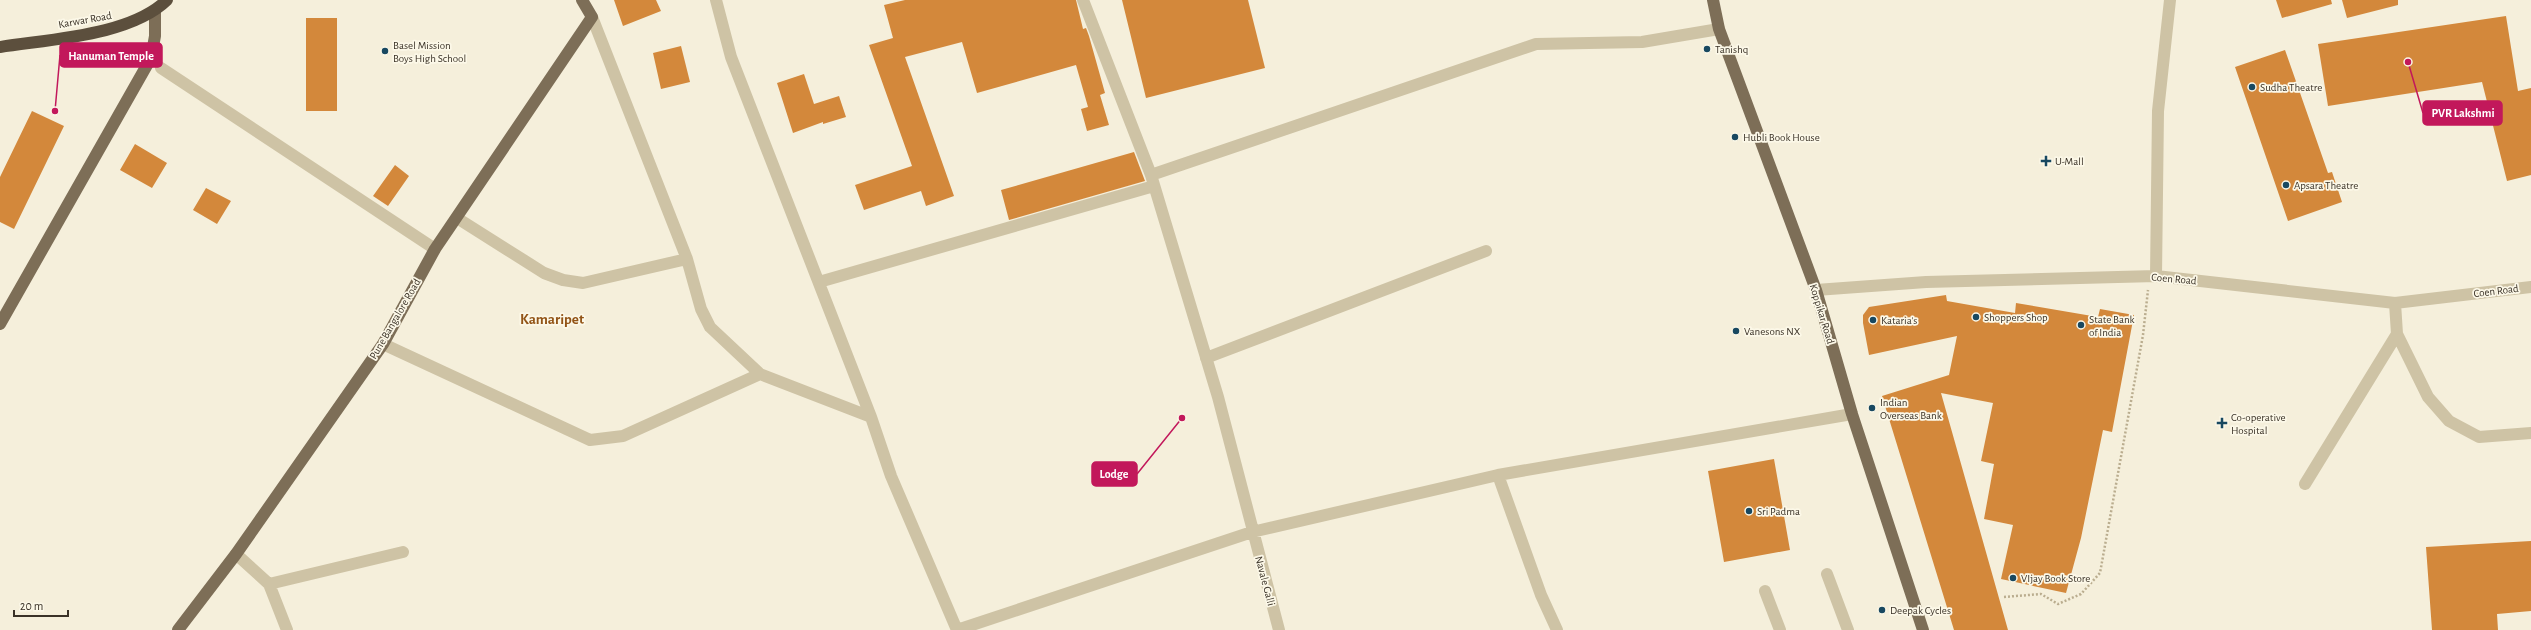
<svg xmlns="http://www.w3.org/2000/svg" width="2531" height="630" viewBox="0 0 2531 630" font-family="'Alegreya Sans',sans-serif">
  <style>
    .building { fill: #d3883b }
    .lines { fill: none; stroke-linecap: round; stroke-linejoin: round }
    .path { stroke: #baad8f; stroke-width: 2.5; stroke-dasharray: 2 2; stroke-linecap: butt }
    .minor { stroke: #cec3a5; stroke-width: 12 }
    .major { stroke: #7d6e57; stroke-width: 12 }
    .highway { stroke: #5c4f3d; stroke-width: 12 }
    .poi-dot { fill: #184860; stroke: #fcf8e8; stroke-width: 1.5 }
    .labels { text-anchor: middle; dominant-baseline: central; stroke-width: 3.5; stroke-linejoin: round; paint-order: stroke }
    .street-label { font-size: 11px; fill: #3a3227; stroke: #fcf8e8 }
    .poi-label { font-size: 11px; fill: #3a3227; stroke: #fcf8e8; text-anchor: start }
    .district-label { font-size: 15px; font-weight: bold; fill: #925417; stroke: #fcf8e8 }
    .leader { fill: none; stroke: #c2185b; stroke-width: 1.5 }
    .callout-dot { fill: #c2185b; stroke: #fcf8e8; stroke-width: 1.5 }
    .callout { fill: #c2185b; stroke: #c2185b; stroke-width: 1.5 }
    .callout-label { font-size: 12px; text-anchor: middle; font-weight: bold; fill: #fff }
  </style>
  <rect width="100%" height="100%" fill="#f5efdb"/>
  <!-- building -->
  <path class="building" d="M614,0H656L661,11L623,26Z
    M905,0H1076L1083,29L1086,28L1089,36L1105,93L1100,95L1109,125L1087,131L1081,109L1088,107L1076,65L977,93L962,42L905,57L954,196L926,206L921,191L864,210L855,185L912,166L869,45L893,38L884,5Z
    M1122,0H1248L1265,68L1146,98Z
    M2276,0H2331L2332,4L2282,18Z
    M2342,0H2398V5L2347,18Z
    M2506,16L2518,91L2531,88V175L2507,181L2482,82L2328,106L2318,44Z
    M306,18H337V111H306Z
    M681,46L690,82L661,89L653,53Z
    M2285,50L2328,173L2332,172L2342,202L2288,221L2235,67Z
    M804,74L814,104L839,96L846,117L823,124V122L793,133L777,83Z
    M32,111L64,126L14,229L0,222V177Z
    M135,144L167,163L152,188L120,170Z
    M1134,152L1145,181L1009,220L1001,190Z
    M395,165L409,176L388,206L373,196Z
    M206,188L231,201L217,224L193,210Z
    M1946,295L1947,301L2015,313L2016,303L2098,317L2100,309L2134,315L2112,432L2103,430L2081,538L2066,593L2001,579L2013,525L1984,519L1994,464L1981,461L1993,403L1941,393L2008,630H1954L1882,396L1949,375L1957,336L1869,355L1863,323V315L1869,307Z
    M1774,459L1790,550L1724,562L1708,471Z
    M2531,541V611L2497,614L2498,630H2432L2426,547Z"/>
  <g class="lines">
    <!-- path -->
    <path class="path" d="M2004,597L2041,594L2058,604L2081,594L2100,573L2143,335L2148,290
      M1931,612L1941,610"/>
    <!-- minor -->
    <path class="minor" d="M716,0L731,57L871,417
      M1083,0L1151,175L1218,397L1279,630
      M592,17L687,259L701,309L710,327L760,374L871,417L891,476L957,630
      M161,68L435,249
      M1151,175L1536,44L1642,42L1719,29
      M457,218L544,273L563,280L583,283L687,259
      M2156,276L2158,111L2170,0
      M819,282L1154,186
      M1816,290L1926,282L2156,276L2395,303L2531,287
      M2395,303L2397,334L2428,397L2449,421L2479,437L2531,433
      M383,344L590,440L623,436L760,374
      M1206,358L1486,251
      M1498,475L1541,595L1557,630
      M2305,484L2397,334
      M236,554L269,584L287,630
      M1827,574L1848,630
      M269,584L403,552
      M1765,591L1780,630
      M957,630L1252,532L1498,475L1852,414"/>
    <!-- major -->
    <path class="major" d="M1713,0L1719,29L1816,290L1852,414L1923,630
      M0,324L151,58L155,36V12
      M178,630L236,554L383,344L435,249L592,17L582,0"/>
    <!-- highway -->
    <path class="highway" d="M0,47C50,39 130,36 167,0"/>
  </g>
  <!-- markers -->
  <g class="poi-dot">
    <circle cx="1707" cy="49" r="4"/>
    <circle cx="385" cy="51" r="4"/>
    <circle cx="2252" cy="87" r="4"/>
    <circle cx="1735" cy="137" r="4"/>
    <path d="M2044 155h4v4h4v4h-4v4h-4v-4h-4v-4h4z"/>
    <circle cx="2286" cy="185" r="4"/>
    <circle cx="1976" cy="317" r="4"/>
    <circle cx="1873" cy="320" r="4"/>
    <circle cx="2081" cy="325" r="4"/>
    <circle cx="1736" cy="331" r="4"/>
    <circle cx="1872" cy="408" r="4"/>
    <path d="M2220 417h4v4h4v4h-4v4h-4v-4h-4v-4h4z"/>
    <circle cx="1749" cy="511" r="4"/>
    <circle cx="2013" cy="578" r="4"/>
    <circle cx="1882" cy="610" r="4"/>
  </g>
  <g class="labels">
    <!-- street labels -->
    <g class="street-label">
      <text transform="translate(85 20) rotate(-10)">Karwar Road</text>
      <text transform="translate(2174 279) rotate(5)">Coen Road</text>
      <text transform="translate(2496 291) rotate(-7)">Coen Road</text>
      <text transform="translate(1822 314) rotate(73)">Koppikar Road</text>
      <text transform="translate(395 319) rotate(-60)">Pune Bangalore Road</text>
      <text transform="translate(1265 581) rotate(75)">Navale Galli</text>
    </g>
    <!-- poi labels -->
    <g class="poi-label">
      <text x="393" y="45">Basel Mission<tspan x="393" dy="13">Boys High School</tspan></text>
      <text x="1715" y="49">Tanishq</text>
      <text x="2260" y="87">Sudha Theatre</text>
      <text x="1743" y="137">Hubli Book House</text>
      <text x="2055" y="161">U-Mall</text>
      <text x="2294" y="185">Apsara Theatre</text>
      <text x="1984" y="317">Shoppers Shop</text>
      <text x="2089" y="319">State Bank<tspan x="2089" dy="13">of India</tspan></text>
      <text x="1881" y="320">Kataria's</text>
      <text x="1744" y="331">Vanesons NX</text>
      <text x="1880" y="402">Indian<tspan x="1880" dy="13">Overseas Bank</tspan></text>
      <text x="2231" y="417">Co-operative<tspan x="2231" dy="13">Hospital</tspan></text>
      <text x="1757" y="511">Sri Padma</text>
      <text x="2021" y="578">VIjay Book Store</text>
      <text x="1890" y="610">Deepak Cycles</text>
    </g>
    <!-- district labels -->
    <g class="district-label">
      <text x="552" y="319">Kamaripet</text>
    </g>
  </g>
  <!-- callouts -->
  <path class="leader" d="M55 111L60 55M2408 62L2423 113M1182 418L1137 474"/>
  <g class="callout-dot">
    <circle cx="55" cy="111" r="4"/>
    <circle cx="2408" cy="62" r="4"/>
    <circle cx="1182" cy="418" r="4"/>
  </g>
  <g class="callout">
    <rect x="60" y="43" width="102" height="24" rx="4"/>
    <rect x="2423" y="101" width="79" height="24" rx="4"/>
    <rect x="1092" y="462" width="45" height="24" rx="4"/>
  </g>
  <g class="callout-label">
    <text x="111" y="60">Hanuman Temple</text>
    <text x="2463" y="117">PVR Lakshmi</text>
    <text x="1114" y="478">Lodge</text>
  </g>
  <!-- scale -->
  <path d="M14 610v6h54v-6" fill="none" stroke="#3a3227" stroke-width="2"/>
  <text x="20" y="610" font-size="12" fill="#3a3227" stroke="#fcf8e8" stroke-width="3" paint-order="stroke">20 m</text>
</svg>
